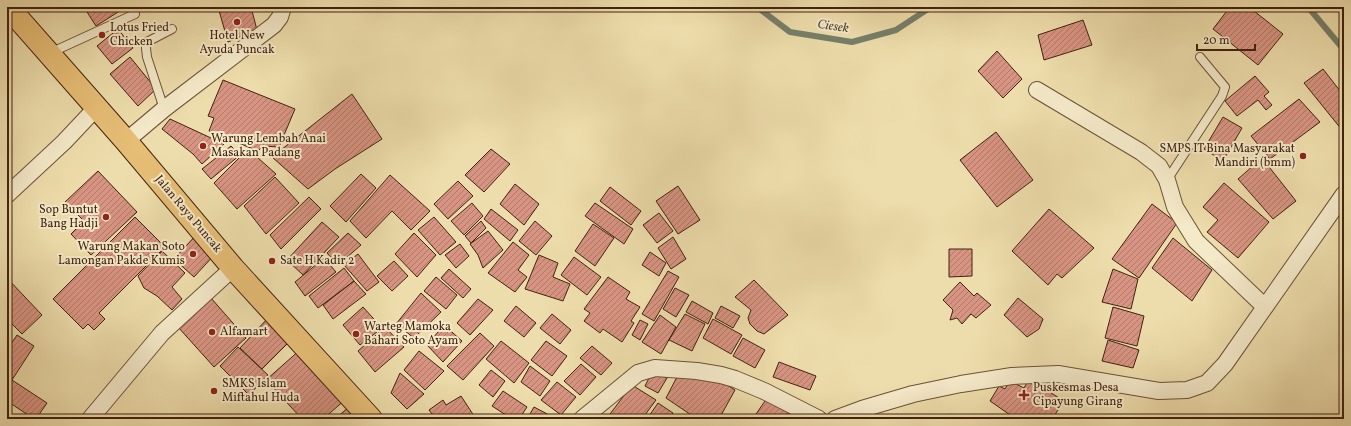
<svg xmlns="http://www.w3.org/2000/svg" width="1351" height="426" viewBox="0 0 1351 426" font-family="Vollkorn,serif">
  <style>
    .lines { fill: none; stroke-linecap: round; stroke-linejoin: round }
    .stream { stroke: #767f6a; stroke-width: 6 }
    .building { fill: url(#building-hatch); stroke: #402310 }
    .service-casing { stroke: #6c5237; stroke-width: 10 }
    .minor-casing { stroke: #6c5237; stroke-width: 18 }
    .trunk-casing { stroke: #402310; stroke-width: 24 }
    .service { stroke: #f4e9c9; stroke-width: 8 }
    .minor { stroke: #f4e9c9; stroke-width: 16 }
    .trunk { stroke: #e7be76; stroke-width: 22 }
    .poi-dot { fill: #8f2418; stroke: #f4e9c9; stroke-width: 1.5 }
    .labels { text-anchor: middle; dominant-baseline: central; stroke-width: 4; stroke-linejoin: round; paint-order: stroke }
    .poi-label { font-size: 12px; fill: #402310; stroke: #f4e9c9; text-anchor: start }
    .street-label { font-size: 12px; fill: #402310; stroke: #f4e9c9 }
    .water-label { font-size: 13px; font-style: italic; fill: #564936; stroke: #f4e9c9 }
  </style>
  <defs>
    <pattern id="building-hatch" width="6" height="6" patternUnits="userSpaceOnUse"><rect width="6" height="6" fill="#d89482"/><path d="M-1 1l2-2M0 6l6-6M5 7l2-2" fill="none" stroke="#b17869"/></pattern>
  </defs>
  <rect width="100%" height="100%" fill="#eeddac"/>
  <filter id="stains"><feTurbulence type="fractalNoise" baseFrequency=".005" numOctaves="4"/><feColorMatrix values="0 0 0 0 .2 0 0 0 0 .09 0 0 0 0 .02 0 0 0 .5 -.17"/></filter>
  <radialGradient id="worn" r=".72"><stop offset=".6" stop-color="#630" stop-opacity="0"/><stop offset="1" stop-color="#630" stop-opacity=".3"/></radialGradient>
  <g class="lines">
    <!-- stream -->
    <path class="stream" d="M757,7L790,32L852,42L896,30L931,7
      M1308,7L1344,50"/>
  </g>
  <!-- building -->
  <path class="building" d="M95,7H126L96,26L87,12Z
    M218,7H251L257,30L228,42Z
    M1230,7H1249L1283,34L1258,65L1213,29Z
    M1083,20L1092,45L1044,60L1038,35Z
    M118,29L133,48L112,64L97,46Z
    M997,51L1022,79L1003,98L978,71Z
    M130,57L156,89L138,106L110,74Z
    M1323,69L1344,96V128L1342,130L1304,83Z
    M1255,76L1269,92L1264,96L1272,105L1266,110L1258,100L1237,116L1225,101Z
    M223,80L295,109L279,147L263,146L258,151L209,131L214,118L208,116Z
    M352,94L382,139L335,169L308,189L272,157Z
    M1299,99L1320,122L1270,159L1251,136Z
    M1223,117L1242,128L1223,161L1204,149Z
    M170,119L224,144L202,164L193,154L162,129Z
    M996,132L1033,180L997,207L960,160Z
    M231,146L240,155L211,179L202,169Z
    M248,149L276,174L237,209L214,183Z
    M491,149L510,164L484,192L465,175Z
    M1262,158L1296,201L1273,219L1238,179Z
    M98,171L137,212L91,255L71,234L84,221L65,202Z
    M361,174L376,188L346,222L330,206Z
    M390,175L430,211L411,230L392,211L366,238L350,221Z
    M275,177L299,203L266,234L244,206Z
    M458,181L473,196L448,219L434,204Z
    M1224,183L1269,222L1238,258L1207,232L1218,220L1203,207Z
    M515,184L539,204L524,225L500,204Z
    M678,186L700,220L678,234L656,201Z
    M610,187L641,211L631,225L600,201Z
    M309,197L321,209L281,249L270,235Z
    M472,203L483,216L464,235L451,221Z
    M595,203L633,229L624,244L585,216Z
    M1152,204L1177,223L1139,278L1112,259Z
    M491,209L518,230L510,241L484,219Z
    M1049,209L1094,248L1062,278L1057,274L1048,285L1012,251Z
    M659,213L673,231L657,243L643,225Z
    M135,217L165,247L99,313L105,319L94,330L88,324L83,329L53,299Z
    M434,217L456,242L440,255L418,230Z
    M481,221L486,228L471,243L465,236Z
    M535,221L552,236L536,255L519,241Z
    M322,222L339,237L303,275L287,260Z
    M593,224L614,238L595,266L575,251Z
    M488,231L503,250L483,268L478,255L470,244Z
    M348,233L361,245L338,265L327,253Z
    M414,233L436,255L417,277L395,254Z
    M197,234L217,252L194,277L174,259Z
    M673,237L686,259L671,269L658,248Z
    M1173,238L1212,270L1192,301L1152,268Z
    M513,242L529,255L518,270L527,277L515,292L488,273Z
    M460,244L469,256L456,268L445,255Z
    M949,249H972V276L949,277Z
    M162,251L185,273L172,287L182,299L172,310L157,296L144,288L138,276Z
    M650,252L666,263L659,276L642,265Z
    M358,254L379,282L367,291L344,265Z
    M539,255L558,263L553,277L570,284L563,301L525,289Z
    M574,257L601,277L587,295L561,275Z
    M324,258L336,272L305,296L295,282Z
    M394,261L408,276L392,291L377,276Z
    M344,268L354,281L318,308L309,296Z
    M449,269L471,289L463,298L441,278Z
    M1113,269L1138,279L1131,309L1102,302Z
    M668,271L679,277L654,321L642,314Z
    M436,277L457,295L446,309L424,291Z
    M608,277L630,292L626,299L640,307L631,321L634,323L622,342L603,329L600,333L584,321L590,313L584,309Z
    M7,278L42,315L22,334L7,319Z
    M754,280L788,315L764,334L757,331L750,324L748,318L751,310L735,297Z
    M354,281L366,294L333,319L323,305Z
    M960,282L974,296L977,293L991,305L976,318L971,314L962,324L957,318L950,320L953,310L943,300Z
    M675,288L689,295L676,317L663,309Z
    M421,293L441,312L414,338L396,324Z
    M211,298L246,338L214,367L178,327Z
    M1018,298L1043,319L1039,329L1027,337L1004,315Z
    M478,299L493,310L470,335L457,323Z
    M692,301L713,313L708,324L686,312Z
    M516,306L536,323L524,337L504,321Z
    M721,306L740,316L733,328L715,318Z
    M363,307L382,328L360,345L343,325Z
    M1113,307L1144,316L1137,346L1105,338Z
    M552,314L571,330L560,344L540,328Z
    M685,314L705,324L692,351L669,340Z
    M660,315L676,327L661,354L642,342Z
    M268,318L291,340L262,369L240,348Z
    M713,319L742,335L731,354L703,338Z
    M640,320L648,324L640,340L632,335Z
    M444,325L462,341L443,362L427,345Z
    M385,327L404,347L375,372L358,351Z
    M480,333L494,346L463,380L447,366Z
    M17,335L34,346L12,380L47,403L36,419H34L7,401V350Z
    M743,338L765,350L755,368L733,356Z
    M1108,340L1139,350L1133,368L1102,361Z
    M501,341L529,363L514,383L486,359Z
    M546,341L567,356L552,376L531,360Z
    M592,346L612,363L601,375L580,358Z
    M238,347L268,375L249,395L220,366Z
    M301,349L346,399L323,419H302L266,380Z
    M419,351L444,371L425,390L404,370Z
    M779,362L816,376L810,390L773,377Z
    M581,364L596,377L580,395L564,381Z
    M530,366L550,381L540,396L521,382Z
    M491,370L505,381L493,397L479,385Z
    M653,370L667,378L658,393L645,386Z
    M400,373L424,394L407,409L391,393Z
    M678,375L721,381L735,390L719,419H697L666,398Z
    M1029,379L1064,401L1052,419H1016L990,401L999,386L1005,389L1010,381L1024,388Z
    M557,382L576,397L561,415L541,400Z
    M632,385L656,400L642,419H617L610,414Z
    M503,391L527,407L519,419H512L492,406Z
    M461,396L476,419H425L432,414L429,410L443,400L446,405Z
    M767,398L789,412L784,419H757L754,417Z
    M658,403L673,413L670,419H647Z
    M350,406L361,419H335Z
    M534,407L551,416L549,419H527Z
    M7,411L17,419H7Z
    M793,413L804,419H789Z
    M682,414L689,419H678Z
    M950,414L958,419H947Z"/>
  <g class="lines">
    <!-- service casing -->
    <g class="service-casing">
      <path id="service" d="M50,53L135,14L132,7
        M164,109L147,57L146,48L147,42L172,29
        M1167,180L1222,96L1225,87L1200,57"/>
    </g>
    <!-- minor casing -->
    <g class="minor-casing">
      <path id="minor" d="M1037,90L1141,152L1159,166L1167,180L1175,207L1196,241L1265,307
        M126,141L164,109L274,25L280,17L283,7
        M7,195L64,142L96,108
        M90,419L162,333L233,268
        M582,419L638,373L655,368L697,371L721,375L735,379L764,391L819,419
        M835,419L862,409L913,394L961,384L1012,376L1058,374L1159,391L1187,390L1207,383L1225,364L1344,194"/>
    </g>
    <!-- trunk casing -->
    <g class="trunk-casing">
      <path id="trunk" d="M8,7L126,141L233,268L371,419"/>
    </g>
    <!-- service -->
    <use href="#service" class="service"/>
    <!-- minor -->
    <use href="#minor" class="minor"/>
    <!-- trunk -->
    <use href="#trunk" class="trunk"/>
  </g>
  <!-- markers -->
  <g class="poi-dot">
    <circle cx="237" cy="22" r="4"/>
    <circle cx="102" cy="35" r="4"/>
    <circle cx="203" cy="146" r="4"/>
    <circle cx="1303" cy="156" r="4"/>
    <circle cx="106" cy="217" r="4"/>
    <circle cx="193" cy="254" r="4"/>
    <circle cx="272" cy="261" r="4"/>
    <circle cx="212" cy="332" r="4"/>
    <circle cx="356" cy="334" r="4"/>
    <circle cx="214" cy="391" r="4"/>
    <path d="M1022 389h4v4h4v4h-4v4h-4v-4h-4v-4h4z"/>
  </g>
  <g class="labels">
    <!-- poi labels -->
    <g class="poi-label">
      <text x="110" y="28">Lotus Fried<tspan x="110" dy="14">Chicken</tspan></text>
      <text x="237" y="36" text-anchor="middle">Hotel New<tspan x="237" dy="14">Ayuda Puncak</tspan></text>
      <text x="211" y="139">Warung Lembah Anai<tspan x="211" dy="14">Masakan Padang</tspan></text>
      <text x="1295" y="149" text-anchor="end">SMPS IT Bina Masyarakat<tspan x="1295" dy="14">Mandiri (bmm)</tspan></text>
      <text x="98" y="210" text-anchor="end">Sop Buntut<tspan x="98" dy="14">Bang Hadji</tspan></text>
      <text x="185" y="247" text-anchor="end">Warung Makan Soto<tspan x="185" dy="14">Lamongan Pakde Kumis</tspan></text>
      <text x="280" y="261">Sate H Kadir 2</text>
      <text x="364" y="327">Warteg Mamoka<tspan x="364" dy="14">Bahari Soto Ayam</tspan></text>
      <text x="220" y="332">Alfamart</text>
      <text x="222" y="384">SMKS Islam<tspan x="222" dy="14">Miftahul Huda</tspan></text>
      <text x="1033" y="388">Puskesmas Desa<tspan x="1033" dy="14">Cipayung Girang</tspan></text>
    </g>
    <!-- street labels -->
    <g class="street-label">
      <text transform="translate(188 214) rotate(50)">Jalan Raya Puncak</text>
    </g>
    <!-- water labels -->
    <g class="water-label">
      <text transform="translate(833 27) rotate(8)">Ciesek</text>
    </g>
  </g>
  <!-- margin -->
  <rect width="1351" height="426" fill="none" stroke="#eeddac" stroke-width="24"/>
  <rect x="8" y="8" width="1335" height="410" fill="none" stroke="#402310" stroke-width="2"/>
  <rect x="12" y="12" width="1327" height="402" fill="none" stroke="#402310"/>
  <!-- scale -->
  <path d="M1197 44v6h58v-6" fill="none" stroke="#402310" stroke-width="2"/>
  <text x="1203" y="44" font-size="12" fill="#402310" stroke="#f4e9c9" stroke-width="3" paint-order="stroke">20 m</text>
  <rect width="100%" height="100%" filter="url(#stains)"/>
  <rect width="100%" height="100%" fill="url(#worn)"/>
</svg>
